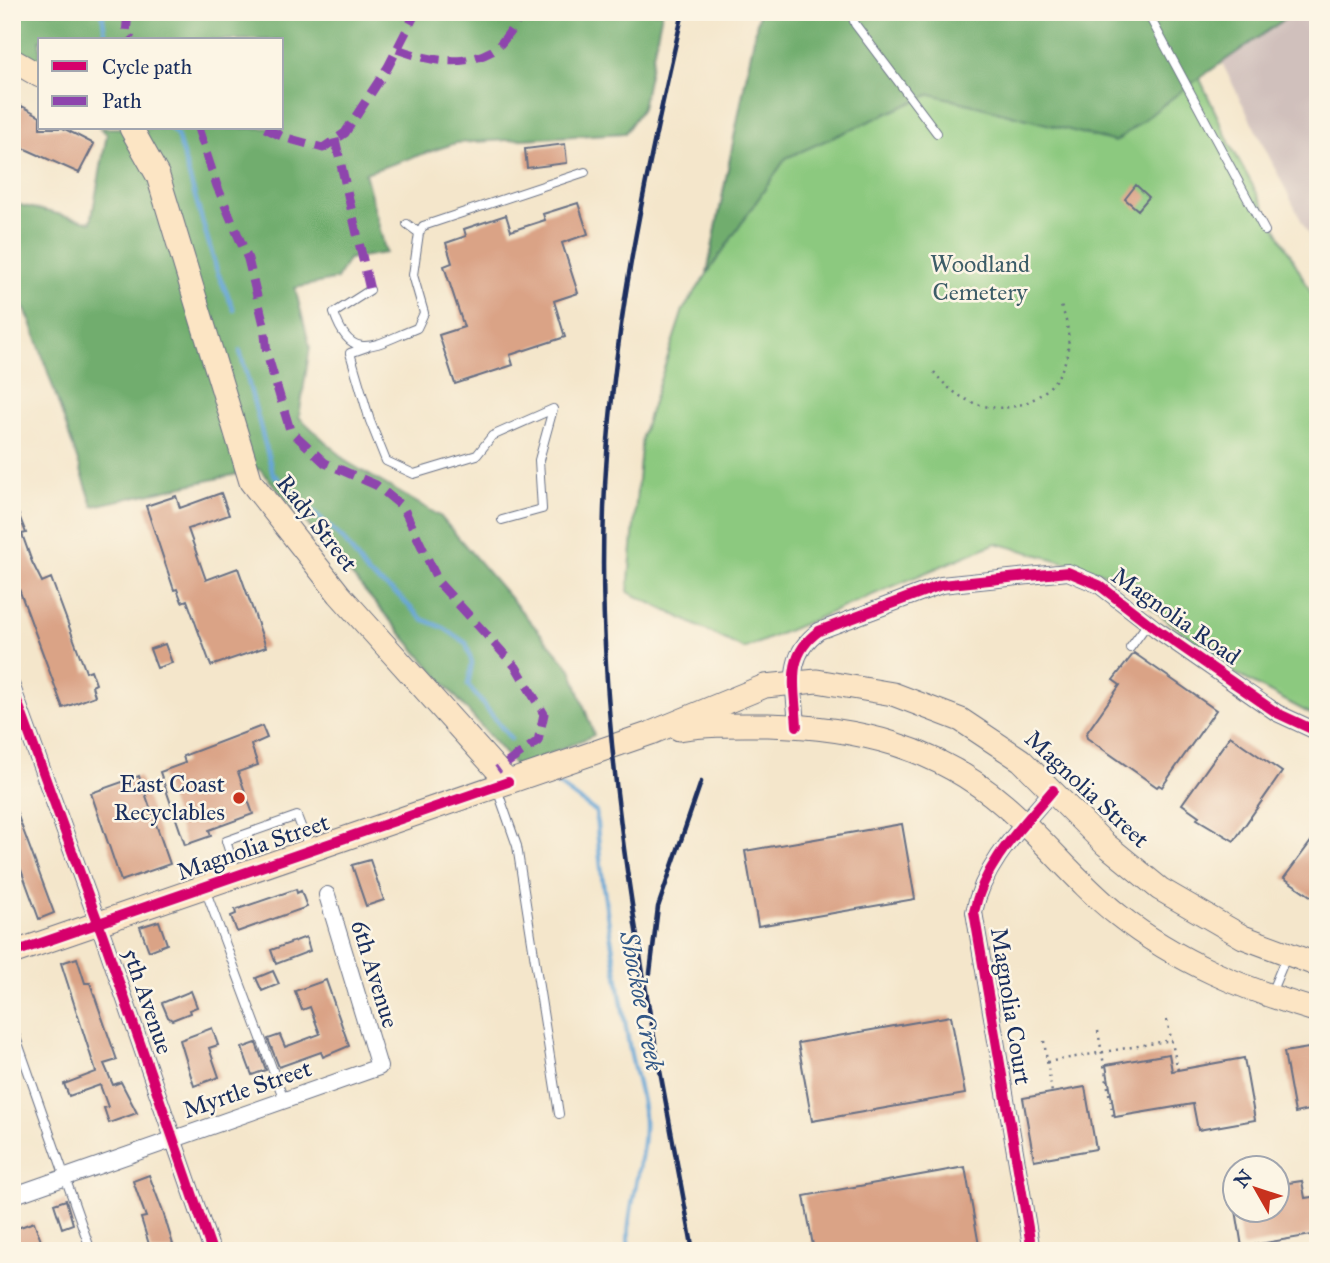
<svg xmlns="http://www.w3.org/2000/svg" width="1330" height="1263" viewBox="0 0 1330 1263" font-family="'IM FELL Great Primer',serif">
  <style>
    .industrial { fill: #d0c0bc }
    .green { fill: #8cc97f; stroke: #547c6e; stroke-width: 2 }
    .forest { fill: #71ad6e; stroke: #466e66; stroke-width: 2 }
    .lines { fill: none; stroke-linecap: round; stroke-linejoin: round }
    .stream { stroke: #60a3d4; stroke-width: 4.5 }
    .building { fill: #daa386 }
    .lane-casing { stroke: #676f84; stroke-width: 10 }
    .street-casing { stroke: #676f84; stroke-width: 18 }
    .secondary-casing { stroke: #676f84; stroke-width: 25 }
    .path { stroke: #676f84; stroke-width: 2.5; stroke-dasharray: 2 5; stroke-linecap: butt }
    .lane { stroke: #fff; stroke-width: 8 }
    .street { stroke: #fff; stroke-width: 16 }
    .secondary { stroke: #fce5c4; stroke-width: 23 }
    .rail { stroke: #1b2f5e; stroke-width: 4.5 }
    .quiet { stroke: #8e44ad; stroke-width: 9; stroke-dasharray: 18 9; stroke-linecap: butt }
    .cycleway-casing { stroke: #fcf5e5; stroke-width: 15 }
    .cycleway { stroke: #d6006c; stroke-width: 10 }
    .poi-dot { fill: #c8321e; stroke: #fcf5e5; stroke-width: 2.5 }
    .labels { text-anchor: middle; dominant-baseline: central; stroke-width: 5; stroke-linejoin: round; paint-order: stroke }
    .park-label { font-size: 24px; fill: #3d5d68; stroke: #fcf5e5 }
    .street-label { font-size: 24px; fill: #1b2f5e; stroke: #fcf5e5 }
    .poi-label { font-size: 24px; fill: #1b2f5e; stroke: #fcf5e5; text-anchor: end }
    .water-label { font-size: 26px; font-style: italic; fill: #335887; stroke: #fcf5e5 }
  </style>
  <rect width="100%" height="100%" fill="#fcf5e5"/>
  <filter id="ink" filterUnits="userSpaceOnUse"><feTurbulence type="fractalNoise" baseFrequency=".0143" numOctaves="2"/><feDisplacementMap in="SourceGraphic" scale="14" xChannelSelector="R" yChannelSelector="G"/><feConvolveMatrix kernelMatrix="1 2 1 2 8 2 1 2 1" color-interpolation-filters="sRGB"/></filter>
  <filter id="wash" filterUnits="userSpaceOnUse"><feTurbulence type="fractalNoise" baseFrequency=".00686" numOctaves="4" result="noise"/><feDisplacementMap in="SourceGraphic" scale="28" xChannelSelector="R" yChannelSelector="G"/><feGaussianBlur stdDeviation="1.57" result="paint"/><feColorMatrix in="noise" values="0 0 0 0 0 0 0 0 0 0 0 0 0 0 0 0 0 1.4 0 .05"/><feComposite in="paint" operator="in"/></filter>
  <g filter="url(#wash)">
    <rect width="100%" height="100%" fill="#f4e6cb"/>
    <!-- industrial -->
    <path class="industrial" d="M1255,12H1318V254L1209,37Z"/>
    <!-- green -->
    <path class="green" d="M1169,12L1230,144L1318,305V718L1234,673L1110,575L996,543L744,649L628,592L642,436L683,310L707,274L736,129Z"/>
    <!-- forest -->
    <path class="forest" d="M12,12H662L642,108L625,133L456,143L365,173L386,253L348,259L337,279L295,288L310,347L299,417L347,462L440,516L571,669L594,735L517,768L260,469L93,506L31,322L12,284V203L91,222L107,134L100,128H282V40H40V73L12,48Z
      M759,12H1295L1188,86L1115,142L931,94L786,158L707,274Z"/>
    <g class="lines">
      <!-- stream -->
      <path class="stream" d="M102,12L106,40
        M170,128L177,135L217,271L234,310
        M240,351L273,474L343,539L368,574L398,595L422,619L444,628L466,643L472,663L468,685L511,739
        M552,780L596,812C601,891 616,968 629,1045C633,1069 643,1095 644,1119C646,1161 624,1214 629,1251"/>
    </g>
    <g id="blocks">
      <!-- building -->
      <path class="building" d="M22,106L40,116V128H63L94,144L79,173L12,143V126Z
        M565,144L567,163L527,168L525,149Z
        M1136,185L1149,197L1138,210L1125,199Z
        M578,203L588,234L562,243L578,293L554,301L565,337L510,355L513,365L455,384L439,335L464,327L444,266L452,263L446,243L466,236L464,229L506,215L511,231L545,220L543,214Z
        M221,493L229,515L188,529L206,580L238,568L266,647L211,666L187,600L182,602L177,589L174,590L146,506L176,496L180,508Z
        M12,498L26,533L22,534L32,562L42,582L51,578L86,672L91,670L96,684L92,686L95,696L63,708L12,570Z
        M165,644L172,663L157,668L150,649Z
        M1134,653L1216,710L1162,787L1159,785L1157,787L1087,738L1086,734L1120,685L1113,680Z
        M262,726L267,738L251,745L258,765L238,772L253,814L209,830L211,836L185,845L160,772L185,763L183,756Z
        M1230,736L1282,772L1234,841L1197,819L1199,816L1182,804Z
        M139,776L170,864L121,881L91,793Z
        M12,800L54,913L39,919L12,845Z
        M902,824L915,899L758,926L745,851Z
        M1318,832V901L1284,878Z
        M370,860L384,900L366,906L352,865Z
        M296,889L297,893L301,891L307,907L237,932L231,916L236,914L235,910Z
        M159,921L167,944L149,951L140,927Z
        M306,937L310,951L276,964L271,950Z
        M77,958L85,983H90L117,1060L104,1064L113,1085L121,1082L137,1113L109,1123L104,1108L108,1107L100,1085L69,1096L64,1084L96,1072L61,963Z
        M273,971L279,984L262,991L256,978Z
        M326,980L349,1046L323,1057L321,1052L279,1067L268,1039L280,1035L285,1047L320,1034L310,1007L302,1010L295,991Z
        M191,991L197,1007L189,1010L190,1013L172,1020L168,1017L162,1003Z
        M951,1016L965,1094L812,1121L798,1043Z
        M212,1028L218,1045L209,1048L219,1077L194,1086L180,1040Z
        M256,1043L266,1070L252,1075L242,1048Z
        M1315,1047L1318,1108L1295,1113L1284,1052Z
        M1169,1054L1172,1071L1244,1058L1255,1120L1198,1130L1193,1104L1115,1117L1106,1065Z
        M1085,1087L1096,1149L1034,1160L1023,1098Z
        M965,1167L980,1251H814L804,1196Z
        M149,1175L163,1212L175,1251H151L141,1218L146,1217L133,1181Z
        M1302,1181L1305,1198L1318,1196V1234L1242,1247L1236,1210H1278V1202L1284,1201L1281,1184Z
        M66,1200L73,1224L62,1228L54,1204Z
        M34,1222L41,1241L26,1247L28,1251H12V1230Z"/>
    </g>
  </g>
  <g filter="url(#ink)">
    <use href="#blocks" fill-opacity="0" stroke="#676f84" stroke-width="2"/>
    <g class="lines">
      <!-- lane casing -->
      <g class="lane-casing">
        <path id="lane" d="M851,12L855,24L937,133
          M1147,12L1265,231
          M407,224L419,233
          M370,290L334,313C352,366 377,343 417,328L424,313L413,275L419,233L423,226L585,172
          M367,347L350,353L370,421L386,461L414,474L477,455L492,436L553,409L539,460L542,509L502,520
          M1130,648L1148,623
          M497,789L517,846L559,1114
          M236,872L226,841L297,816L309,847
          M205,889L284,1100
          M1271,993L1286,957
          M12,1026L91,1251"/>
      </g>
      <!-- street casing -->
      <g class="street-casing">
        <path id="street" d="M12,687L103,936L212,1251
          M797,726C795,688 784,656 819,631L941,585L1068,572L1099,585L1156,629L1277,713L1318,732
          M12,1196L379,1067L327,895
          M1032,1251L974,912C984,863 1021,828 1053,790"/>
      </g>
      <!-- secondary casing -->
      <g class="secondary-casing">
        <path id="secondary" d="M12,60L40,76
          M131,128L158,176L251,482L339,594L508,782
          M679,729C709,724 738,725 768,725C856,727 936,746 1004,805C1044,839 1076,882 1118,915C1177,962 1246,990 1318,1011
          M12,953L651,733L765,686L817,681L893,694L961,720L1021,760L1105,844L1160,889L1243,937L1318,965"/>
      </g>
      <!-- path -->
      <path class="path" d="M934,372C994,450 1099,388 1060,304
        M1167,1020L1178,1070
        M1098,1031L1113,1116
        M1044,1041L1052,1093
        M1047,1062L1172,1040"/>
      <!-- lane -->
      <use href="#lane" class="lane"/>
      <!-- street -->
      <use href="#street" class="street"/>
      <!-- secondary -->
      <use href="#secondary" class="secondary"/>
      <!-- rail -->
      <path class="rail" d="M683,12C645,177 610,339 604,509C595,760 649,1005 693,1251
        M650,973L658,907L701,782"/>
      <!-- quiet -->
      <path class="quiet" d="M128,12L126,34L132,40
        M397,49C427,60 461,68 492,51C504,44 515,23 523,12
        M198,128L217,186L248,259L264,325L267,354L290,430L325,463L376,485L403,507L439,583L516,667L544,714L538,741L497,770
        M265,128L283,137L323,148L345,133L388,67L416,12
        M335,139L370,290"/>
      <!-- cycleway casing -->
      <g class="cycleway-casing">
        <path id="cycleway" d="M12,687L103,936L212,1251
          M797,726C795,688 784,656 819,631L941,585L1068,572L1099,585L1156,629L1277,713L1318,732
          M12,953L508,782
          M1032,1251L974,912C984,863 1021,828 1053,790"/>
      </g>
      <!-- cycleway -->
      <use href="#cycleway" class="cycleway"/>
    </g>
  </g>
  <!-- markers -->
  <circle class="poi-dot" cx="239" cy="798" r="7"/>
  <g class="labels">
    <!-- park labels -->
    <g class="park-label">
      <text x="980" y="264">Woodland<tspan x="980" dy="28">Cemetery</tspan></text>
    </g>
    <!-- street labels -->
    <g class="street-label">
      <text transform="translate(317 523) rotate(52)">Rady Street</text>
      <text transform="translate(1176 616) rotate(35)">Magnolia Road</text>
      <text transform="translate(1087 789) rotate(43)">Magnolia Street</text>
      <text transform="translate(253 847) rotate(-19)">Magnolia Street</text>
      <text transform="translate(375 974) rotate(73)">6th Avenue</text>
      <text transform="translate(148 1001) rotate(71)">5th Avenue</text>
      <text transform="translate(1011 1006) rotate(81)">Magnolia Court</text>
      <text transform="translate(247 1089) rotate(-19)">Myrtle Street</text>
    </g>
    <!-- poi labels -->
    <g class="poi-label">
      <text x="225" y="784">East Coast<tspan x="225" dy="28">Recyclables</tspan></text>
    </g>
    <!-- water labels -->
    <g class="water-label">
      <text transform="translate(642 1001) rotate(79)">Shockoe Creek</text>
    </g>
  </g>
  <!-- margin -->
  <rect width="1330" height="1263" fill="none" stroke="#fcf5e5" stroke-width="42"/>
  <!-- legend -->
  <rect x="38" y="38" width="245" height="91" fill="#fcf5e5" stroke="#a2a6af" stroke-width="2"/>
  <rect x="52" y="61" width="35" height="10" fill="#d6006c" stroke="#a2a6af" stroke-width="2"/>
  <text x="102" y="74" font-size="21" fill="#1b2f5e">Cycle path</text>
  <rect x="52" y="96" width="35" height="10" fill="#8e44ad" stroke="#a2a6af" stroke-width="2"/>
  <text x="102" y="108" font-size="21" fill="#1b2f5e">Path</text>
  <!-- north arrow -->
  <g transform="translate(1256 1189) rotate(309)"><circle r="33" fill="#fcf5e5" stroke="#a2a6af" stroke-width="2"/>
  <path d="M0-5L12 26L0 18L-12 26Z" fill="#c8321e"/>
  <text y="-10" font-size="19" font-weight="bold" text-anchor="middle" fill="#1b2f5e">N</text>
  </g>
</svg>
